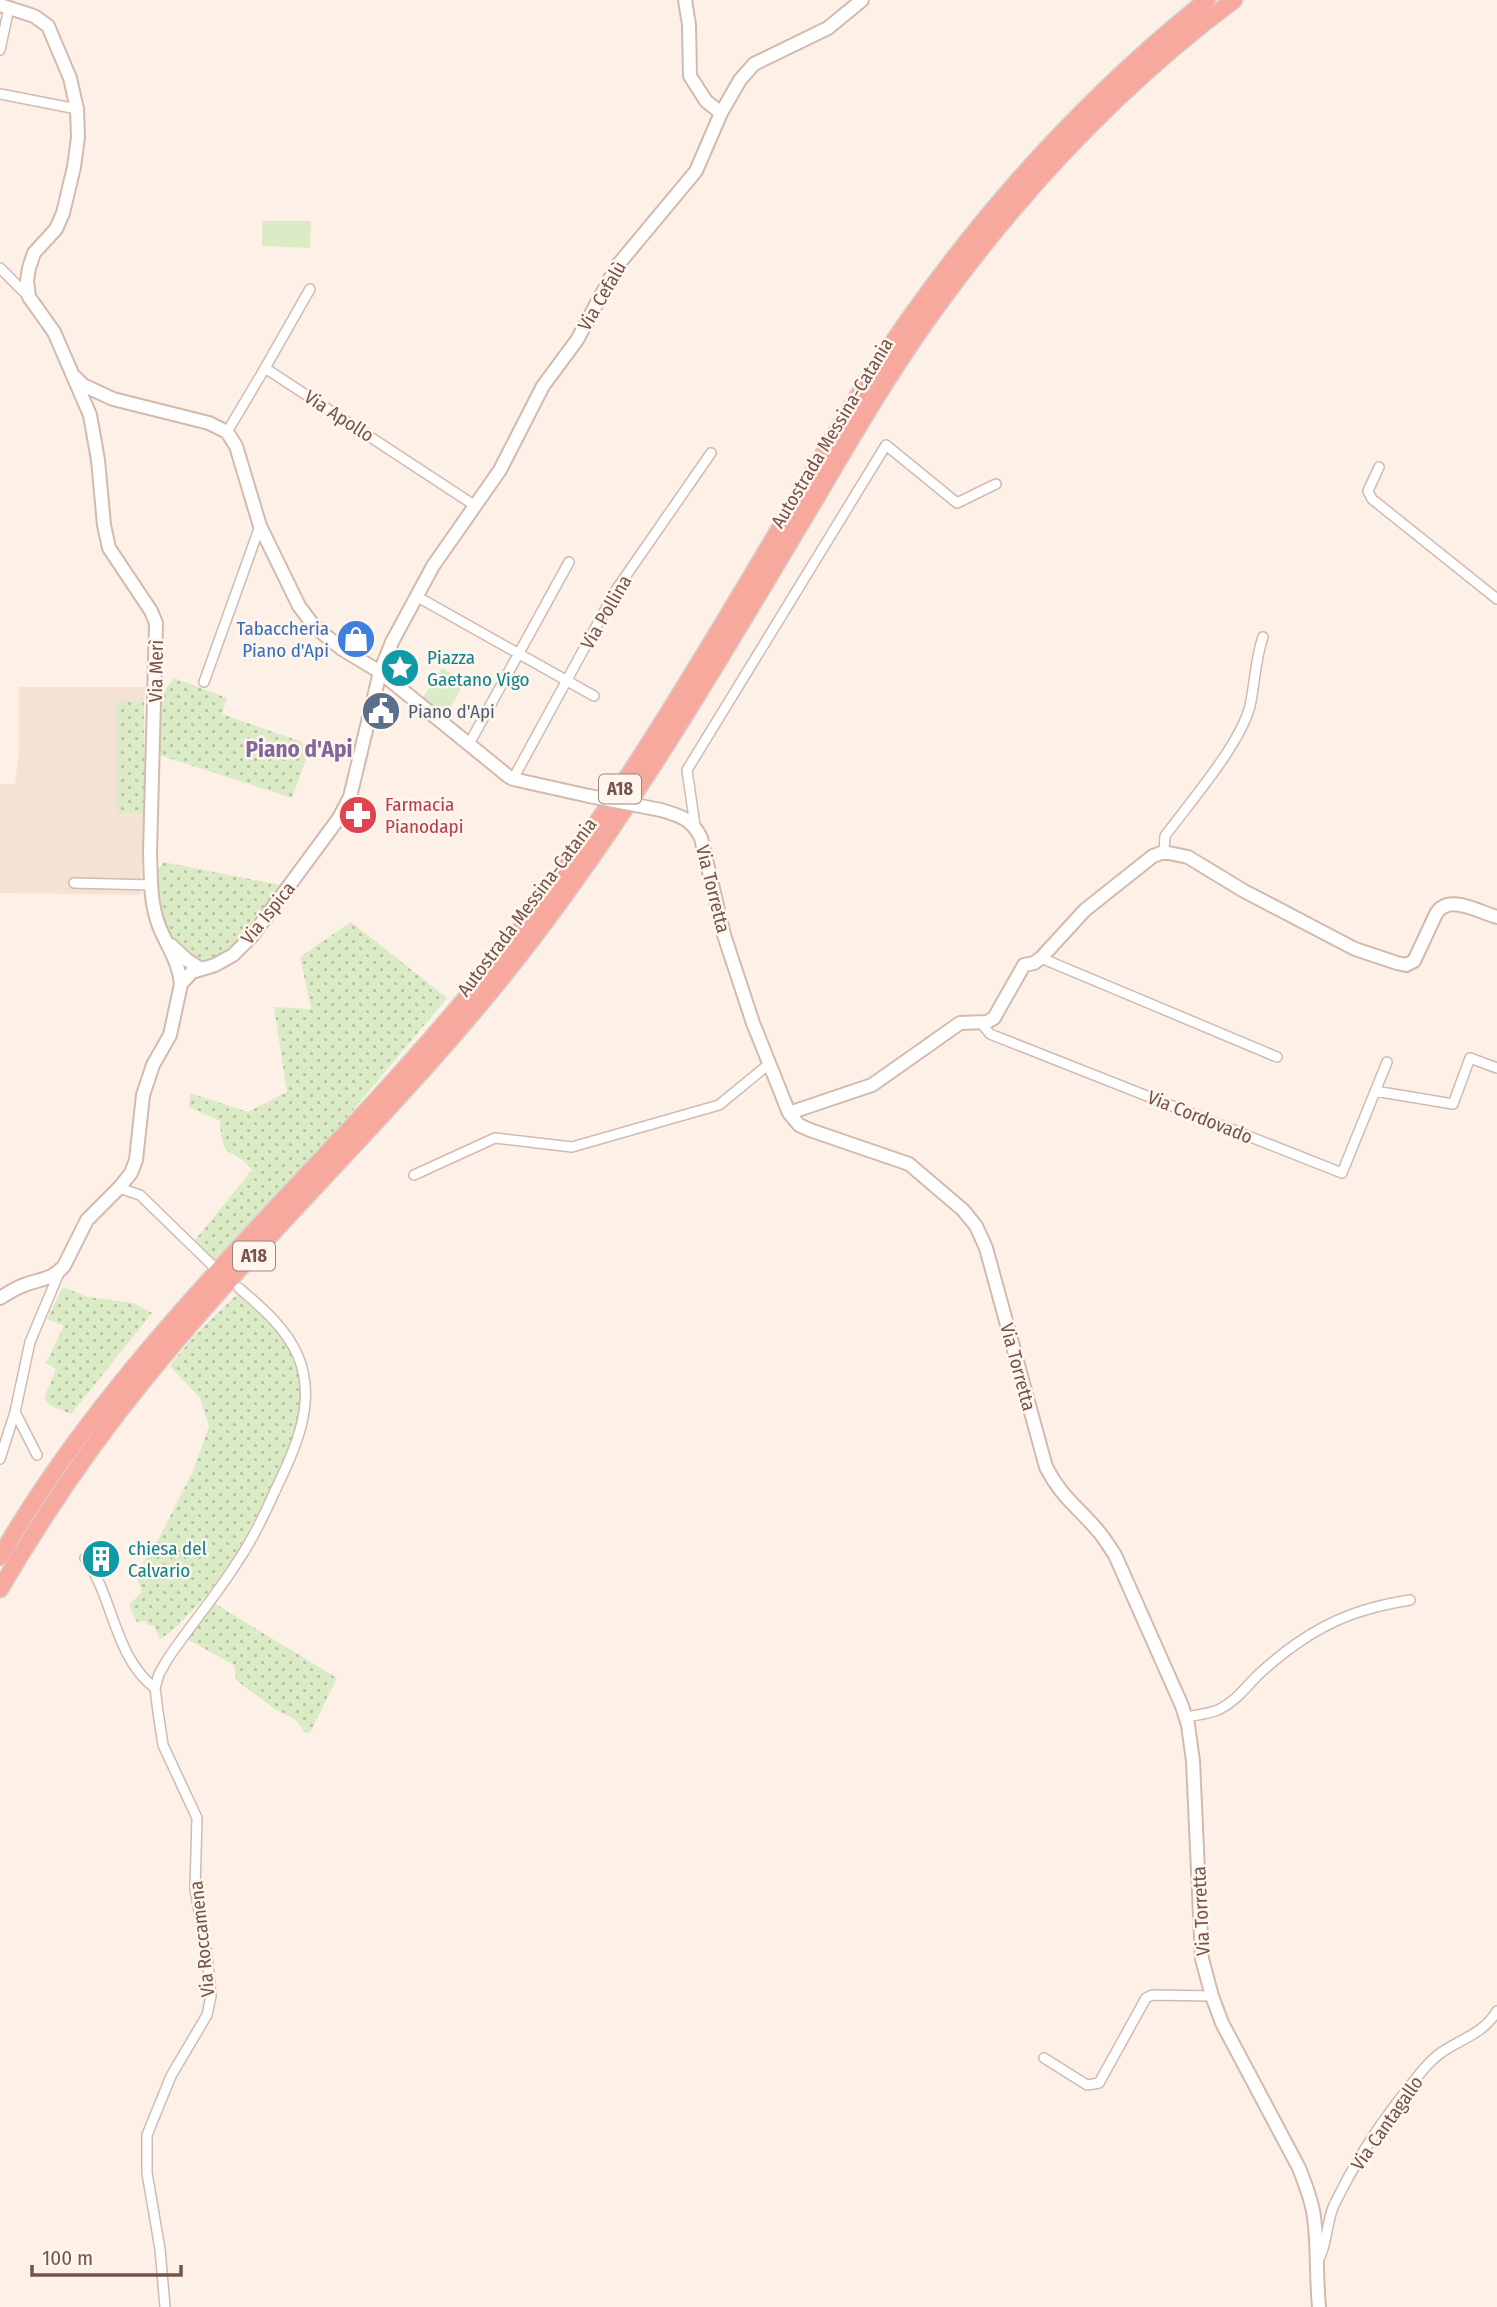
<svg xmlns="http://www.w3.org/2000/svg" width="1497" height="2307" viewBox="0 0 1497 2307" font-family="'Fira Sans Condensed',sans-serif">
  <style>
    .residential { fill: #f4e2d5 }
    .grass { fill: url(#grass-dots) }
    .pitch { fill: #daebc5 }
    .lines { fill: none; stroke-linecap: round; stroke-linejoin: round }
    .street-casing { stroke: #d1baaf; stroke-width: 12 }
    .secondary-casing { stroke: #d4b9ad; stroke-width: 16 }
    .highway-casing { stroke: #d9cfcd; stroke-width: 19 }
    .street { stroke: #fff; stroke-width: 9 }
    .secondary { stroke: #fff; stroke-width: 12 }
    .highway { stroke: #f7a99e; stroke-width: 16 }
    .secondary-bridge-casing { stroke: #d4b9ad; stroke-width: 16; stroke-linecap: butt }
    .secondary-bridge { stroke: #fff; stroke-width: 12 }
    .labels { text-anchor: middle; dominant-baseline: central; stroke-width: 5; stroke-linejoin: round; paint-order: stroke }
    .shield { fill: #fff6ee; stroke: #a0857c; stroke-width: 2 }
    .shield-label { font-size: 18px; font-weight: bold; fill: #77544b }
    .street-label { font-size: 19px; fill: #77544b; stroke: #fff6ee }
    .shop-label { font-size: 19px; fill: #366cbe; stroke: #fff6ee; text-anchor: end }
    .culture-label { font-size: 19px; fill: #0d838f; stroke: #fff6ee; text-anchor: start }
    .service-label { font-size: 19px; fill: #4e5e75; stroke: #fff6ee; text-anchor: start }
    .health-label { font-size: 19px; fill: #be3a42; stroke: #fff6ee; text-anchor: start }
    .quarter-label { font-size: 23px; font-weight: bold; fill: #82679a; stroke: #fff6ee }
  </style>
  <defs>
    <pattern id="grass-dots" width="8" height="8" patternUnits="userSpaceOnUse" patternTransform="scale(1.75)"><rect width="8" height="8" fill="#daebc5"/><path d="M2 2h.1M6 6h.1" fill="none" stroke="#b6c1a2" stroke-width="1.8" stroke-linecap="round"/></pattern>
  </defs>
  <rect width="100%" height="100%" fill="#fdf1e7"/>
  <!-- residential -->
  <path class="residential" d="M19,687H145L144,702H117V812L145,813L140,895L0,893V784H15L19,754Z"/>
  <!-- grass -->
  <path class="grass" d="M174,678L227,698L222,714L302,742L306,759L292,798L156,754L158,700Z
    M117,701L144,702L145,813H117Z
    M163,862L286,886C267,910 241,954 210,961C188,966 163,934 159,914C156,904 154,887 155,876C156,872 161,867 163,862Z
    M351,922L447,998L301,1172L216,1261L195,1240L252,1170C232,1145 222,1163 220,1121L189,1107L190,1093L248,1112L287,1092L274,1007L311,1009L300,957Z
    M63,1287L87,1297L134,1303L152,1313L71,1414L51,1406L44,1398L56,1369L46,1363L64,1326L47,1319Z
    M237,1294C261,1315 292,1340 298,1373C301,1389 301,1410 297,1426C293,1441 284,1456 278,1470C254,1523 229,1574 188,1615C179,1624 171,1633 160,1639L153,1625H148L145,1621L137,1622L129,1605L142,1592L136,1574L158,1540L193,1471L209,1426L200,1398L170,1366L194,1336Z
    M212,1602L337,1678L310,1733L305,1732L295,1719L276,1710L236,1680L234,1665L187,1639Z"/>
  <!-- pitch -->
  <path class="pitch" d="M262,221H311L310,248L262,246Z
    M442,668L465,681L445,717L422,699Z"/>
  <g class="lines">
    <!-- street casing -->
    <g class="street-casing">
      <path id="street" d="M0,50L9,8
        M0,94L77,109
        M0,268L29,297
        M265,368L310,289
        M227,432L265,368L474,505
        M1379,467L1368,491L1372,499L1497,599
        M416,596L594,696
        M204,682L260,526
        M469,744L569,562
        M513,779L616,590L711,453
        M695,826L687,770L886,445L957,503L996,484
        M1164,852L1165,836C1190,802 1240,745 1250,706C1255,683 1255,660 1263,637
        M74,883L151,885
        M1041,958L1277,1057
        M981,1023L990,1034L1342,1173L1387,1062
        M1375,1091L1453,1104L1470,1058L1497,1068
        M414,1175L495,1138L572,1147L719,1105L769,1064
        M119,1188L140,1195L212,1265
        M37,1455L15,1412L30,1342L59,1273
        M0,1459L15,1412
        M85,1558C114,1598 114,1657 155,1688
        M1186,1717C1196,1715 1208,1714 1218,1710C1235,1702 1245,1688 1258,1675C1270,1664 1283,1653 1296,1644C1333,1618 1366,1607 1410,1600
        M1044,2058L1087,2085L1099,2083L1146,1998L1152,1995L1212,1996
        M1318,2261C1328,2243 1326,2223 1334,2205C1352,2168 1374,2132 1399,2100C1412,2084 1425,2064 1442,2052C1463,2038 1484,2033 1497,2011
        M165,2307L160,2249L147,2173V2135L171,2076L207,2015L211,1996L207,1956L195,1889L197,1818L163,1745L158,1712L155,1688L159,1674L167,1660C189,1627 215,1597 236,1564C251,1542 263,1518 274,1493C294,1451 318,1403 298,1356C286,1328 261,1307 239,1288"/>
    </g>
    <!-- secondary casing -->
    <g class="secondary-casing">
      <path id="secondary" d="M685,0L689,25L690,76L706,101L721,113
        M0,5L34,16L48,26L70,78L77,109L78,137L74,167L63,213L56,229L34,253L29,268L27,281L29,297L54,332L90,415L98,460L104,525L109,548L151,611L156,623L150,853C151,878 150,903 159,926C167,946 179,962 181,984
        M75,377L83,385L113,399L209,423L227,432L236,446L260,526L299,606L314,626L342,649L380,672L508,776L513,779L589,796
        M661,810C681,816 692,819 701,838L724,935L753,1023L789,1113L799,1125L810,1130L909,1164L963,1210L976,1226L986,1248L1046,1467C1061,1497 1079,1508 1099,1532C1105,1539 1110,1548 1115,1555L1182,1706L1188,1725L1193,1761L1202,1959L1212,1996L1222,2023L1299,2168C1305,2184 1312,2200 1314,2217C1318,2247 1316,2277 1319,2307
        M171,945L187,960L201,969
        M789,1113L872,1085L960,1023L987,1022L994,1018L1024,965L1034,963L1041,958L1085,910L1153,856L1164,852L1188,857L1244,891L1355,949L1397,963L1406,965L1414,961L1436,914C1448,893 1479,912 1497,917
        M0,1298C8,1293 17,1287 27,1284C41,1279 53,1279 64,1266L87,1220L119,1188L131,1173L136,1160L143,1095L153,1065L170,1035L181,984L192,972L215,965L233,955L252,936L339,818L350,797L380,672L392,642L433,566L500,470L543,386L577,340L617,266L696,171L721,113L740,80L754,64L828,28L862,0"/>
    </g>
    <!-- highway casing -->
    <g class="highway-casing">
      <path id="highway" d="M0,1557C122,1345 311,1184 466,998C623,809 741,591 867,381C962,235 1071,109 1207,0
        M0,1589C43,1516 90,1446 144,1380C267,1227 414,1095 533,938C635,804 717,664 803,520C846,448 888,373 938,305C1021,191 1120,85 1234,0"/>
    </g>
    <!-- street -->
    <use href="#street" class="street"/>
    <!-- secondary -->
    <use href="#secondary" class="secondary"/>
    <!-- highway -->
    <use href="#highway" class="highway"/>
    <!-- secondary-bridge casing -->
    <g class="secondary-bridge-casing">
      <path id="secondary-bridge" d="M589,796L661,810"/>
    </g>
    <!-- secondary-bridge -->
    <use href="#secondary-bridge" class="secondary-bridge"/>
  </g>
  <!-- icons -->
  <defs>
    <g id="shop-disc" transform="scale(2.0125)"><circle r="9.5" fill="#3f7fe0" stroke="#fff6ee"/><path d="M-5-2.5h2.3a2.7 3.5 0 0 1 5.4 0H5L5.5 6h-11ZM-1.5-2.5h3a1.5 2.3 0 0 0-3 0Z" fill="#fff"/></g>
    <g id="sight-disc" transform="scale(2.0125)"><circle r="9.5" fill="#0f9aa8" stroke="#fff6ee"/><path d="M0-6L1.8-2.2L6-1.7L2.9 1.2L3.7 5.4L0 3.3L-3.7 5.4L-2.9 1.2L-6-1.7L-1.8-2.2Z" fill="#fff"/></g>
    <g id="civic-disc" transform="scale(2.0125)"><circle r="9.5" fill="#5c6f8a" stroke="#fff6ee"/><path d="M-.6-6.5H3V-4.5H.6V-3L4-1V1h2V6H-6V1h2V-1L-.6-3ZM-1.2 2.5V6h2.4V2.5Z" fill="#fff"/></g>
    <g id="pharmacy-disc" transform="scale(2.0125)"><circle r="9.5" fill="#e0444e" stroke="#fff6ee"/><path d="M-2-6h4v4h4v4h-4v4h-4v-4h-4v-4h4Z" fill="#fff"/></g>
    <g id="building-disc" transform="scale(2.0125)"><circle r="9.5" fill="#0f9aa8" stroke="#fff6ee"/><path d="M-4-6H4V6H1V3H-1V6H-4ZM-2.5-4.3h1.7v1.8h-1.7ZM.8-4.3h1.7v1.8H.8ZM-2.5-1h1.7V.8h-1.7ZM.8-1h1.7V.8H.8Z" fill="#fff"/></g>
  </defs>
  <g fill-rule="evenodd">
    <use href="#shop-disc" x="356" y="639"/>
    <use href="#sight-disc" x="400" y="668"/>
    <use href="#civic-disc" x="381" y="711"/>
    <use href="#pharmacy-disc" x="358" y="815"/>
    <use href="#building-disc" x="101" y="1559"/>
  </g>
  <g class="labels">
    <!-- shield labels -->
    <g class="shield">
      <rect x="599" y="774.5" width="42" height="29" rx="5"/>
      <rect x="233" y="1241.5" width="42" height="29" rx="5"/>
    </g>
    <g class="shield-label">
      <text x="620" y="789">A18</text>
      <text x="254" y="1256">A18</text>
    </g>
    <!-- street labels -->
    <g class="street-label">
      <text transform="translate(602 296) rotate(-60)">Via Cefalù</text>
      <text transform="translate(339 416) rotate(33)">Via Apollo</text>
      <text transform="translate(832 433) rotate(-59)">Autostrada Messina-Catania</text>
      <text transform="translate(606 612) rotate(-60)">Via Pollina</text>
      <text transform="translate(156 671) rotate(-89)">Via Merì</text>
      <text transform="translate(713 889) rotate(76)">Via Torretta</text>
      <text transform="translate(527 907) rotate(-53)">Autostrada Messina-Catania</text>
      <text transform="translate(268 913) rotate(-51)">Via Ispica</text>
      <text transform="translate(1200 1117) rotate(22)">Via Cordovado</text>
      <text transform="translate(1018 1367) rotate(75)">Via Torretta</text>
      <text transform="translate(1201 1911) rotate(-93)">Via Torretta</text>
      <text transform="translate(202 1939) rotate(-96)">Via Roccamena</text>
      <text transform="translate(1387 2123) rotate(-55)">Via Cantagallo</text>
    </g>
    <!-- shop labels -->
    <g class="shop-label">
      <text x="329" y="628">Tabaccheria<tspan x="329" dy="22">Piano d'Api</tspan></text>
    </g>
    <!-- culture labels -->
    <g class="culture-label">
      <text x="427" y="657">Piazza<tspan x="427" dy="22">Gaetano Vigo</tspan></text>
      <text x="128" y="1548">chiesa del<tspan x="128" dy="22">Calvario</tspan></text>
    </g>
    <!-- service labels -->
    <g class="service-label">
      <text x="408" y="711">Piano d'Api</text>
    </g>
    <!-- health labels -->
    <g class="health-label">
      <text x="385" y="804">Farmacia<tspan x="385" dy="22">Pianodapi</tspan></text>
    </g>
    <!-- quarter labels -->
    <g class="quarter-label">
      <text x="299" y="749">Piano d'Api</text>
    </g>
  </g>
  <!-- scale -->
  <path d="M32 2265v10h149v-10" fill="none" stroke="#77544b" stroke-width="3.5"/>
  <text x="42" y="2265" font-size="21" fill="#77544b" stroke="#fff6ee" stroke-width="5" paint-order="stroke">100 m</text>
</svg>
